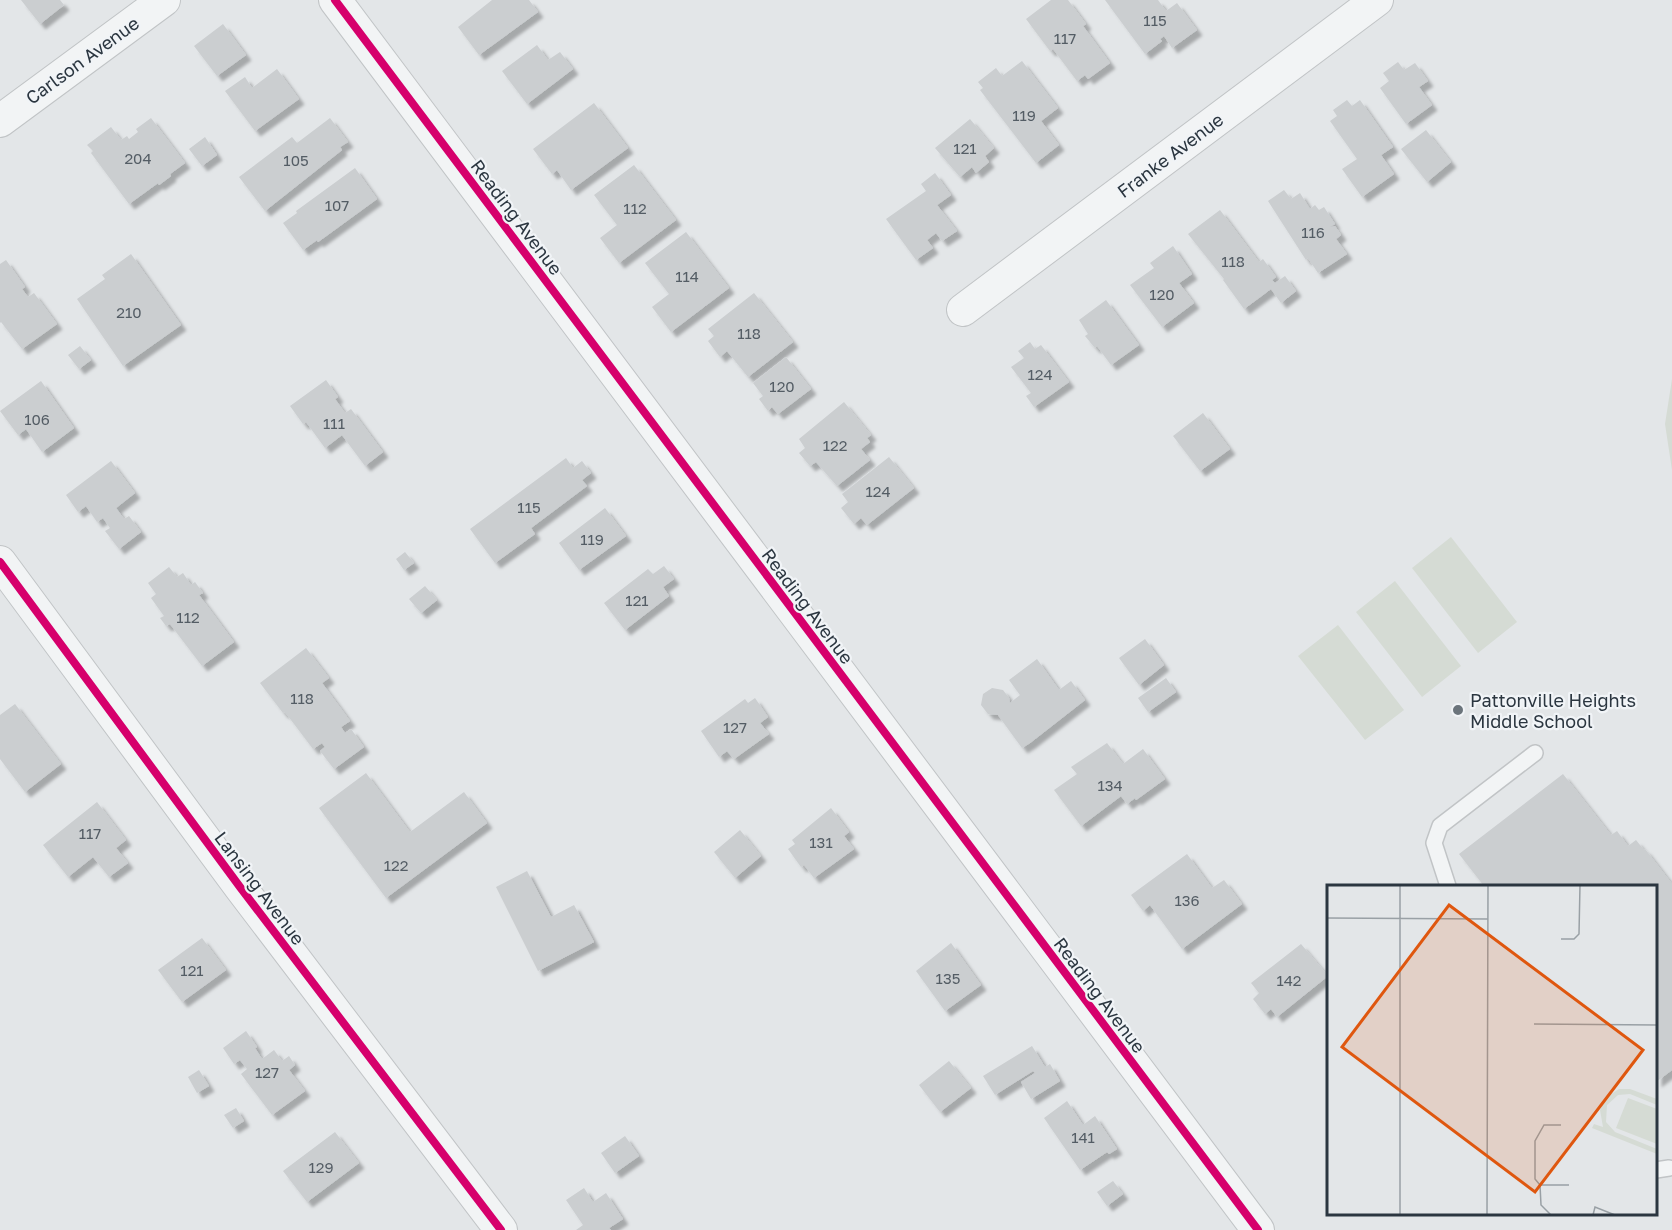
<svg xmlns="http://www.w3.org/2000/svg" width="1672" height="1230" viewBox="0 0 1672 1230" font-family="'Golos Text',sans-serif">
  <style>
    .green { fill: #d5dbd4 }
    .building { fill: #cbced0; filter: url(#shadow) }
    .lines { fill: none; stroke-linecap: round; stroke-linejoin: round }
    .lane-casing { stroke: #c1c4c6; stroke-width: 18 }
    .street-casing { stroke: #c1c4c6; stroke-width: 34 }
    .lane { stroke: #f2f4f5; stroke-width: 15 }
    .street { stroke: #f2f4f5; stroke-width: 32 }
    .cycleway-casing { stroke: #f1f4f7; stroke-width: 11 }
    .cycleway { stroke: #d6006c; stroke-width: 8 }
    .poi-dot { fill: #6b747b; stroke: #f1f4f7; stroke-width: 2 }
    .labels { text-anchor: middle; dominant-baseline: central; stroke-width: 4.5; stroke-linejoin: round; paint-order: stroke }
    .number-label { font-size: 15px; fill: #545d65 }
    .street-label { font-size: 18px; fill: #2b3640; stroke: #f1f4f7 }
    .poi-label { font-size: 18px; fill: #2b3640; stroke: #f1f4f7; text-anchor: start }
    .inset-road { fill: none; stroke: #99a0a5; stroke-width: 1.5 }
    .view { fill: #df570f; fill-opacity: 0.15; stroke: #df570f; stroke-width: 3 }
    .inset-edge { fill: none; stroke: #2b3640; stroke-width: 3 }
  </style>
  <defs>
    <filter id="shadow"><feDropShadow dx="5.5" dy="5.5" stdDeviation="1.5" flood-color="#0004"/></filter>
  </defs>
  <rect width="100%" height="100%" fill="#e3e6e8"/>
  <!-- green -->
  <path class="green" d="M1672,379V470L1665,424Z
    M1451,537L1517,622L1478,653L1412,568Z
    M1395,581L1461,666L1422,697L1356,612Z
    M1338,625L1404,710L1365,740L1298,656Z"/>
  <!-- building -->
  <path class="building" d="M21,0H60L64,5L40,24Z
    M492,0H529L538,12L479,55L458,27Z
    M1051,0H1068L1086,24L1083,26L1110,63L1088,79L1085,75L1077,81L1053,49L1050,51L1026,19Z
    M1105,0H1158L1166,11L1177,3L1197,30L1172,48L1164,36L1160,39L1162,41L1145,54Z
    M223,24L246,55L217,76L194,46Z
    M537,45L548,60L560,52L573,69L527,104L502,71Z
    M1022,61L1058,108L1041,121L1059,145L1036,163L980,90L983,88L978,82L996,68L1002,76Z
    M1398,62L1404,70L1415,63L1428,81L1419,87L1432,105L1406,124L1380,88L1389,81L1383,73Z
    M277,69L299,99L255,131L225,91L245,77L252,88Z
    M1347,100L1352,106L1360,100L1393,147L1381,155L1394,174L1362,197L1342,169L1357,159L1330,121L1337,116L1333,110Z
    M594,103L628,148L571,190L557,170L552,174L533,149Z
    M151,118L185,163L170,174L171,176L159,185L158,183L129,204L91,153L93,151L87,145L111,127L121,140L127,136L129,139L138,132L136,129Z
    M330,118L348,142L340,147L342,150L265,211L239,177L292,137L297,143Z
    M970,119L994,148L985,156L989,162L976,173L972,167L960,177L935,148Z
    M1426,130L1451,162L1427,182L1401,149Z
    M205,137L217,155L202,166L189,149Z
    M634,165L676,220L619,263L600,238L617,225L594,195Z
    M355,168L377,199L318,242L317,240L303,250L283,223L297,213L296,211Z
    M935,173L951,195L937,205L957,231L942,241L936,233L927,240L933,248L916,260L886,219L926,191L921,184Z
    M1284,190L1291,199L1300,193L1310,209L1315,205L1319,210L1324,207L1335,224L1330,227L1335,226L1341,235L1336,239L1347,254L1318,273L1308,258L1306,260L1268,201Z
    M1220,210L1259,262L1263,259L1276,277L1272,280L1275,283L1285,276L1296,291L1281,303L1271,289L1244,309L1223,280L1224,279L1188,234Z
    M686,232L729,288L671,332L652,307L669,294L645,263Z
    M1173,246L1192,274L1179,283L1194,303L1162,327L1130,285L1154,268L1150,263Z
    M131,254L181,325L123,366L77,299L105,279L102,275Z
    M6,260L25,287L22,289L28,297L34,293L57,324L22,349L1,322L0,323V264Z
    M754,293L793,342L748,377L727,351L720,357L708,341L714,336L708,329Z
    M1106,300L1139,345L1111,365L1097,346L1095,348L1085,336L1088,334L1079,320Z
    M1030,342L1035,349L1041,345L1069,382L1034,407L1026,396L1031,393L1011,367L1024,358L1018,351Z
    M80,346L91,360L79,369L68,355Z
    M786,357L811,389L778,414L772,407L768,411L759,399L763,396L753,383Z
    M326,380L338,397L335,399L345,413L351,409L383,452L365,466L342,435L325,448L306,422L303,424L290,406Z
    M41,381L74,428L42,452L26,429L18,435L0,411Z
    M844,402L871,435L867,438L870,442L861,449L870,460L837,486L816,462L810,466L799,453L805,448L799,439Z
    M1203,413L1230,449L1200,471L1173,436Z
    M889,457L914,488L867,525L861,518L854,524L841,508L848,502L842,494Z
    M566,458L573,468L582,461L591,473L582,480L587,486L531,528L535,534L495,563L470,529Z
    M111,461L135,493L116,508L124,519L129,516L141,532L119,549L105,531L110,528L103,518L97,522L86,506L78,512L66,495Z
    M605,508L626,536L579,570L559,543Z
    M405,552L414,563L404,570L396,559Z
    M664,566L674,579L663,587L669,596L625,630L604,603L648,569L653,574Z
    M169,567L177,577L183,573L191,585L195,582L203,593L199,595L234,642L202,666L170,624L166,626L160,618L164,616L151,598L156,594L148,583Z
    M425,586L437,600L421,613L409,599Z
    M1145,639L1164,665L1139,685L1119,658Z
    M306,648L329,678L322,683L350,721L341,727L345,733L351,729L364,747L334,769L320,751L325,747L322,743L313,749L285,712L283,713L260,683Z
    M1037,659L1059,690L1071,681L1085,700L1030,743L1022,748L998,715L988,714L981,705L983,694L992,688L1003,690L1009,698L1010,703L1020,695L1009,680Z
    M1166,678L1176,692L1148,712L1138,698Z
    M755,698L768,717L760,723L769,734L734,759L727,751L719,757L701,731L745,699L748,703Z
    M15,704L61,764L25,792L0,759V715Z
    M1107,743L1123,764L1143,749L1165,779L1136,800L1135,798L1127,804L1121,796L1081,826L1054,790L1077,774L1071,767Z
    M366,773L410,832L464,792L487,823L386,898L319,808Z
    M1563,774L1611,835L1617,831L1628,846L1636,840L1644,850L1645,849L1672,884V1070L1656,1082V886H1484L1459,854Z
    M97,802L126,840L116,848L128,863L109,877L93,857L68,877L43,845Z
    M831,808L849,832L844,836L854,849L814,878L804,865L801,867L788,849L795,844L792,840Z
    M740,830L761,856L735,878L714,852Z
    M1187,854L1212,888L1224,880L1242,904L1182,949L1150,905L1143,911L1131,895Z
    M527,871L551,917L574,905L594,942L538,971L496,887Z
    M202,938L226,970L182,1002L158,970Z
    M951,943L981,985L945,1011L916,971Z
    M1301,944L1328,976L1277,1017L1271,1009L1265,1014L1253,999L1259,993L1251,983Z
    M246,1031L257,1047L255,1048L262,1059L274,1050L282,1061L289,1056L295,1065L289,1070L305,1091L272,1115L241,1074L247,1069L240,1060L234,1064L223,1048Z
    M1032,1046L1045,1067L1050,1064L1060,1081L1031,1099L1021,1082L1035,1073L1033,1071L995,1095L983,1076Z
    M949,1061L971,1088L940,1112L919,1085Z
    M199,1070L209,1086L197,1093L188,1077Z
    M1067,1101L1083,1125L1095,1116L1117,1149L1109,1154L1107,1152L1080,1170L1044,1118Z
    M236,1108L244,1121L233,1128L224,1115Z
    M335,1132L359,1163L307,1202L283,1171Z
    M625,1136L639,1156L615,1173L601,1153Z
    M1113,1181L1123,1194L1107,1206L1097,1192Z
    M584,1188L593,1202L606,1193L623,1219L609,1228L611,1230H576L583,1225L566,1200Z"/>
  <g class="lines">
    <!-- lane casing -->
    <g class="lane-casing">
      <path id="lane" d="M1448,886L1434,843L1440,826L1535,753
        M1656,1170L1669,1168"/>
    </g>
    <!-- street casing -->
    <g class="street-casing">
      <path id="street" d="M335,0L1258,1230
        M0,121L164,0
        M963,310L1377,0
        M0,562L240,887L501,1230"/>
    </g>
    <!-- lane -->
    <use href="#lane" class="lane"/>
    <!-- street -->
    <use href="#street" class="street"/>
    <!-- cycleway casing -->
    <g class="cycleway-casing">
      <path id="cycleway" d="M335,0L1258,1230
        M0,562L240,887L501,1230"/>
    </g>
    <!-- cycleway -->
    <use href="#cycleway" class="cycleway"/>
  </g>
  <!-- markers -->
  <circle class="poi-dot" cx="1458" cy="710" r="6"/>
  <g class="labels">
    <!-- number labels -->
    <g class="number-label">
      <text x="1155" y="20">115</text>
      <text x="1065" y="38">117</text>
      <text x="1024" y="115">119</text>
      <text x="965" y="148">121</text>
      <text x="138" y="158">204</text>
      <text x="296" y="160">105</text>
      <text x="337" y="205">107</text>
      <text x="635" y="208">112</text>
      <text x="1313" y="232">116</text>
      <text x="1233" y="261">118</text>
      <text x="687" y="276">114</text>
      <text x="1162" y="294">120</text>
      <text x="129" y="312">210</text>
      <text x="749" y="333">118</text>
      <text x="1040" y="374">124</text>
      <text x="782" y="386">120</text>
      <text x="37" y="419">106</text>
      <text x="334" y="423">111</text>
      <text x="835" y="445">122</text>
      <text x="878" y="491">124</text>
      <text x="529" y="507">115</text>
      <text x="592" y="539">119</text>
      <text x="637" y="600">121</text>
      <text x="188" y="617">112</text>
      <text x="302" y="698">118</text>
      <text x="735" y="727">127</text>
      <text x="1110" y="785">134</text>
      <text x="90" y="833">117</text>
      <text x="821" y="842">131</text>
      <text x="396" y="865">122</text>
      <text x="1187" y="900">136</text>
      <text x="192" y="970">121</text>
      <text x="948" y="978">135</text>
      <text x="1289" y="980">142</text>
      <text x="267" y="1072">127</text>
      <text x="1083" y="1137">141</text>
      <text x="321" y="1167">129</text>
    </g>
    <!-- street labels -->
    <g class="street-label">
      <text transform="translate(82 60) rotate(-36)">Carlson Avenue</text>
      <text transform="translate(1170 155) rotate(-37)">Franke Avenue</text>
      <text transform="translate(517 217) rotate(53)">Reading Avenue</text>
      <text transform="translate(808 606) rotate(53)">Reading Avenue</text>
      <text transform="translate(260 888) rotate(53)">Lansing Avenue</text>
      <text transform="translate(1100 995) rotate(53)">Reading Avenue</text>
    </g>
    <!-- poi labels -->
    <g class="poi-label">
      <text x="1470" y="700">Pattonville Heights<tspan x="1470" dy="21">Middle School</tspan></text>
    </g>
  </g>
  <!-- overview -->
  <g transform="translate(1327 885)">
    <rect width="330" height="330" fill="#e3e6e8"/>
    <path d="M303,204L330,214V220L303,209L291,210L280,220L279,237L288,247L330,264V269L265,243L267,239L276,242L273,225L280,212L292,204ZM301,213L330,224V259L289,243Z" fill="#d5dbd4"/>
    <path class="inset-road" d="M73,0V330M0,33L161,34M234,54H247L252,49L253,0M207,139L330,140M213,300L208,294V256L217,240H234M160,330L161,0M224,330L214,320L213,300H242M266,330L268,322L288,330"/>
    <path class="view" d="M122,20L316,165L208,307L15,162Z"/>
    <rect width="330" height="330" class="inset-edge"/>
  </g>
</svg>
